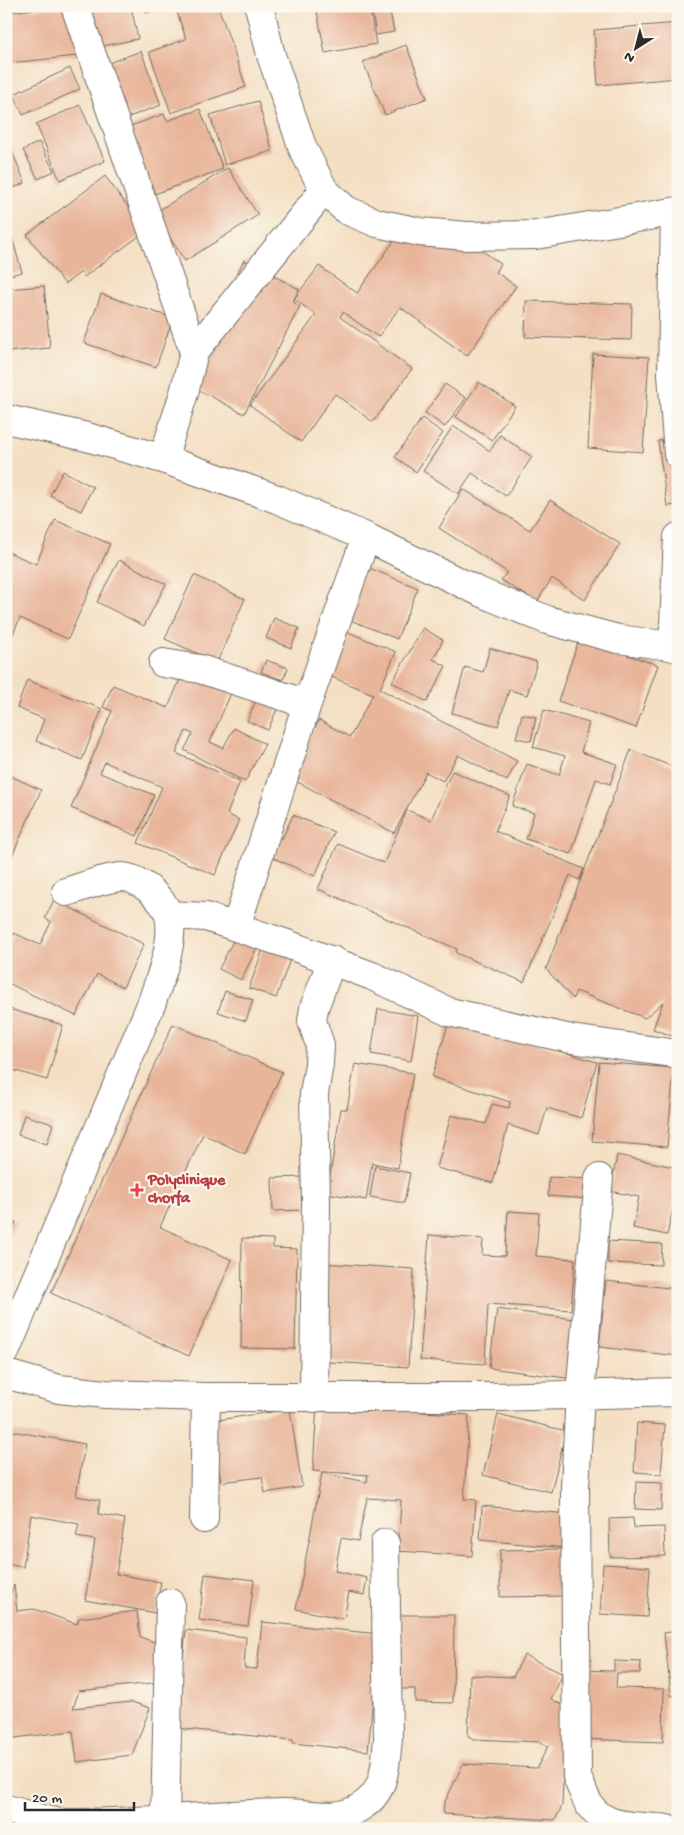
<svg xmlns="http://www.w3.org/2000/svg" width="684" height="1835" viewBox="0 0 684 1835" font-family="'Gochi Hand',sans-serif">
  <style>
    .building { fill: #e8b59a }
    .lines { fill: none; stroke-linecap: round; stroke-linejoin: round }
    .minor-casing { stroke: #716a60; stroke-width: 30 }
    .minor { stroke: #fff; stroke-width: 28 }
    .health-dot { fill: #e0444e; stroke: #fbf7ec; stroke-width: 2 }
    .labels { text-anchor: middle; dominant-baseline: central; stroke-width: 4.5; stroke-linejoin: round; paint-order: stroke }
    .health-label { font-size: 16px; font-weight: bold; fill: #be3a42; stroke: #fbf7ec; text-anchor: start }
  </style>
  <rect width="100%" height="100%" fill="#fbf7ec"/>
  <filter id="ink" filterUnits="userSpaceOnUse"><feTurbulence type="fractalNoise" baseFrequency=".02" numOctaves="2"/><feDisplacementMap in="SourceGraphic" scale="10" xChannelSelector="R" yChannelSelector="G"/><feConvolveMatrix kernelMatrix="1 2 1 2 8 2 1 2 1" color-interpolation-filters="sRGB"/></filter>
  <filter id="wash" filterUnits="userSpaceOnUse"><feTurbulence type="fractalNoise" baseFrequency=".0096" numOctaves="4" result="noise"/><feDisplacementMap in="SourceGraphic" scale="20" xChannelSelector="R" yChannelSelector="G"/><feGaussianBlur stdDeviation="1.12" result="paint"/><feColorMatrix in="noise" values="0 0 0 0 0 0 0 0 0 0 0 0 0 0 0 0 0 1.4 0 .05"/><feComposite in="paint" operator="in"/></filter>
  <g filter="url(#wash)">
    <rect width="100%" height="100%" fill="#f4dfc3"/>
    <g id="blocks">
      <!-- building -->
      <path class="building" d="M71,6L77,56L9,63L6,41V12Z
        M83,6H131L138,39L92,48Z
        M143,6H165V7L146,13Z
        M175,6H218L246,87L171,113L149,52L186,39Z
        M316,6H369L376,44L325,53Z
        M371,6H389L394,32L376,35Z
        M678,23V78L598,85L594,30Z
        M406,45L427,98L385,115L363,62Z
        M141,51L161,105L118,121L98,67Z
        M70,68L80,89L23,115L14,94Z
        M258,101L272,151L225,165L210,115Z
        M80,105L105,161L60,180L36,124Z
        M200,109L223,169L149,196L125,128L164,114L167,121Z
        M8,141L25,183L6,191V142Z
        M39,142L54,171L38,179L23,150Z
        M228,168L258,215L185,261L154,213Z
        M105,176L146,231L84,277L81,272L65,284L27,235Z
        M6,217L22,272L6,276Z
        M440,221L501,264L496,272L516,286L467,356L400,307L378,337L343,312L340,317L412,369L373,422L335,394L301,442L250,405L316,315L294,299L319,266L357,293L401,231L422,246Z
        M244,260L299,289L293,302L300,306L244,414L182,381Z
        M44,286L50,348L6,352V289Z
        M101,294L173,318L156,367L84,343Z
        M526,301L632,304L631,340L525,337Z
        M593,354L649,357L643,452L588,448Z
        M479,382L515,406L492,440L456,417Z
        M445,384L466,398L445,427L425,413Z
        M422,418L443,433L416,472L395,457Z
        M453,426L490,451L500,435L532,457L506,496L472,473L458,494L423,471Z
        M678,438V505L667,506L658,441Z
        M63,471L93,487L81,511L50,495Z
        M463,489L530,530L550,500L620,544L585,600L552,578L537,602L501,580L507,572L439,528Z
        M55,520L110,544L68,639L20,618L6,650V551L36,564Z
        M347,559L418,588L397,639L343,617Z
        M119,560L166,584L144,626L97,602Z
        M194,575L245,599L217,662L165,639Z
        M274,618L299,628L291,648L266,638Z
        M423,628L443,640L433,659L446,666L427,702L392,682Z
        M341,629L396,652L380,689L517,761L507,781L458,755L443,781L426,772L394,833L277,771L307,742L319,720L350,737L373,694L322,673Z
        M579,639L658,665L636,728L558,701Z
        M490,648L537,662L527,695L509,690L498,726L452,713L465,667L483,672Z
        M266,660L288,668L283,680L261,672Z
        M183,672L231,693L210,742L223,748L234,728L265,744L245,782L184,750L193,734L186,731L176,753L240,782L227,814L239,820L215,875L138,843L162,787L105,762L100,773L154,795L137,836L71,808L112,711L103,707L113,685L168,708Z
        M27,680L102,709L82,760L36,741L44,719L17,708Z
        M259,693L280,702L268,730L247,721Z
        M544,710L589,723L581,752L617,764L610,784L596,779L571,854L526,839L534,813L512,806L527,764L559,775L565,756L533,747Z
        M522,714L536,717L531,741L516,738Z
        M631,750L678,769V1038L653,1029L663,1002L645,1018L576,991L573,999L546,969Z
        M452,771L510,796L495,831L584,869L579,880L570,875L524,982L456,953L457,949L318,889L338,844L384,863L407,810L431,820Z
        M6,774L41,790L6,870Z
        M293,815L334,832L315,876L257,851L265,831L282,839Z
        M54,900L144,944L123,987L97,974L76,1016L6,982V949L14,933L40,945L51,922L45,918Z
        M235,937L257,948L241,980L219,969Z
        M265,944L292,954L276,998L249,988Z
        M225,991L253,1000L246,1021L218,1012Z
        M6,1008L63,1025L47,1080L6,1068Z
        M378,1009L418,1016L411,1061L371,1054Z
        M450,1018L597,1062L581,1118L547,1108L539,1135L508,1125L493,1183L437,1168L451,1115L486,1124L492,1104L509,1108L510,1102L432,1077Z
        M173,1024L282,1072L245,1154L203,1134L160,1227L232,1260L189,1356L51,1293Z
        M599,1062L674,1068L667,1147L592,1141Z
        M355,1064L413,1073L398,1168L372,1163L366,1200L327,1193L341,1109H347Z
        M24,1115L53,1124L47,1144L18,1135Z
        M617,1155L678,1168V1186L667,1235L633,1228L639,1197L610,1191Z
        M375,1166L410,1173L404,1203L370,1197Z
        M305,1177L306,1210L273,1211L272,1178Z
        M549,1177L589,1179L588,1199L548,1196Z
        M508,1211L539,1213L536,1256L575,1259L571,1310L488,1304L485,1364L420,1360L429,1235L483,1239L482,1255L505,1256Z
        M6,1217L16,1222L6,1242Z
        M242,1238L273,1239V1248L297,1249L295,1349L241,1348Z
        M608,1241L662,1244L661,1265L608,1263Z
        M321,1263L414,1269L408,1367L315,1361Z
        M606,1281L678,1289V1356L599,1347Z
        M497,1309L581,1320L574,1379L489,1368Z
        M317,1405L469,1415L464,1499L476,1500L472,1556L398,1551L401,1500L367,1498L358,1541L341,1538L335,1571L367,1578L364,1595L349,1592L344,1619L296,1609L322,1473L367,1482L368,1475L313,1471Z
        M290,1409L302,1487L265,1493L262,1477L221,1482L212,1421Z
        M498,1414L566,1431L551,1492L483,1475Z
        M637,1423L665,1425L661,1474L634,1472Z
        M6,1430L85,1444L76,1496L100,1500L98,1514L125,1519L116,1574L161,1582L155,1613L85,1600L95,1540L76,1537L79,1524L31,1515L23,1567L6,1564Z
        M636,1482L662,1483L661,1510L635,1509Z
        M482,1506L569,1514L566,1548L480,1540Z
        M633,1518L634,1528L664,1527L665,1556L610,1557L609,1519Z
        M565,1549V1596L500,1597V1550Z
        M603,1564L650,1567L647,1617L600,1614Z
        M205,1574L254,1580L248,1626L199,1620Z
        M14,1585L17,1611L34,1609L77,1624L79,1618L137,1611L140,1637L157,1643L161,1682L79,1691L73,1708L132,1702L150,1708L132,1755L77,1762L73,1731L6,1739V1606Z
        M395,1615H454L453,1703L415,1702V1689H394Z
        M262,1622L379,1634L368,1751L293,1743V1740L176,1728L186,1630L246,1637L244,1668L257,1669Z
        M678,1631V1695L671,1696L664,1633Z
        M524,1655L563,1674L551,1699L566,1707L562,1806L555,1820L443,1814L444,1804L463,1764L537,1768L548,1746L540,1742L474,1739L468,1736L470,1675L513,1677Z
        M614,1661L641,1662L640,1673H617L616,1688L664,1689L663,1742L577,1739L580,1670L614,1671Z"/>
    </g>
  </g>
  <g filter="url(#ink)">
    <use href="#blocks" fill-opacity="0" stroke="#716a60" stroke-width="1"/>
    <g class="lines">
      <!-- minor casing -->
      <g class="minor-casing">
        <path id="minor" d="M75,6L194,352L184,393L163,459
          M259,6L271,55L303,149L324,190L346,210L377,223L420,232L467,236L536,235L678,211
          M675,212L672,374L678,454
          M194,352L324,190
          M6,419L87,437L163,459L277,499L366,537L480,592L547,620L618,639L678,647
          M673,647L678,537
          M163,663L200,669L307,704
          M169,915L206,917L287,944L372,976L449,1012L571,1039L678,1054
          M236,927L307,704L366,537
          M599,1178L580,1394L575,1487L577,1777C581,1786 585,1798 590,1806C608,1831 641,1825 667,1829
          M6,1350L152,1002C160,978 175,942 169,916C167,906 156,896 149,889C142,884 130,876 121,877C103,878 84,887 66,892
          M6,1374L59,1389L105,1394L206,1397H495L678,1392
          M314,1398L316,1203L314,1094L319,1064L320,1045L312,1021L314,1008L332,960
          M204,1519L206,1397
          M6,1809C23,1813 49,1823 65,1823C138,1824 211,1814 284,1813C309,1813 336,1822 359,1808C386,1793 385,1767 388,1739L385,1543
          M165,1819L170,1603"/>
      </g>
      <!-- minor -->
      <use href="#minor" class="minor"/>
    </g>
  </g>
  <!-- markers -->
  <path class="health-dot" d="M134.5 1182.5h5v5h5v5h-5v5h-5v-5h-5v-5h5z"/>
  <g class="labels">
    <!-- health labels -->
    <g class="health-label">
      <text x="148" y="1181">Polyclinique<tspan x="148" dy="18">chorfa</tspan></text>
    </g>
  </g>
  <!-- margin -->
  <rect width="684" height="1835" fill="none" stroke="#fbf7ec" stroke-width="25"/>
  <!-- north arrow -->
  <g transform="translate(636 48) rotate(216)" stroke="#fbf7ec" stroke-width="4" paint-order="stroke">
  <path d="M0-4L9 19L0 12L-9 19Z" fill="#2b2b2b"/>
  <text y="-8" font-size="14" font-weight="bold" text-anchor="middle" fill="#2b2b2b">N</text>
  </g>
  <!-- scale -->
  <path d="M25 1802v8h109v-8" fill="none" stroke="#2b2b2b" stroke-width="2.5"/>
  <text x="32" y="1802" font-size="15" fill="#2b2b2b" stroke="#fbf7ec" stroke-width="4" paint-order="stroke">20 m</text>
</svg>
